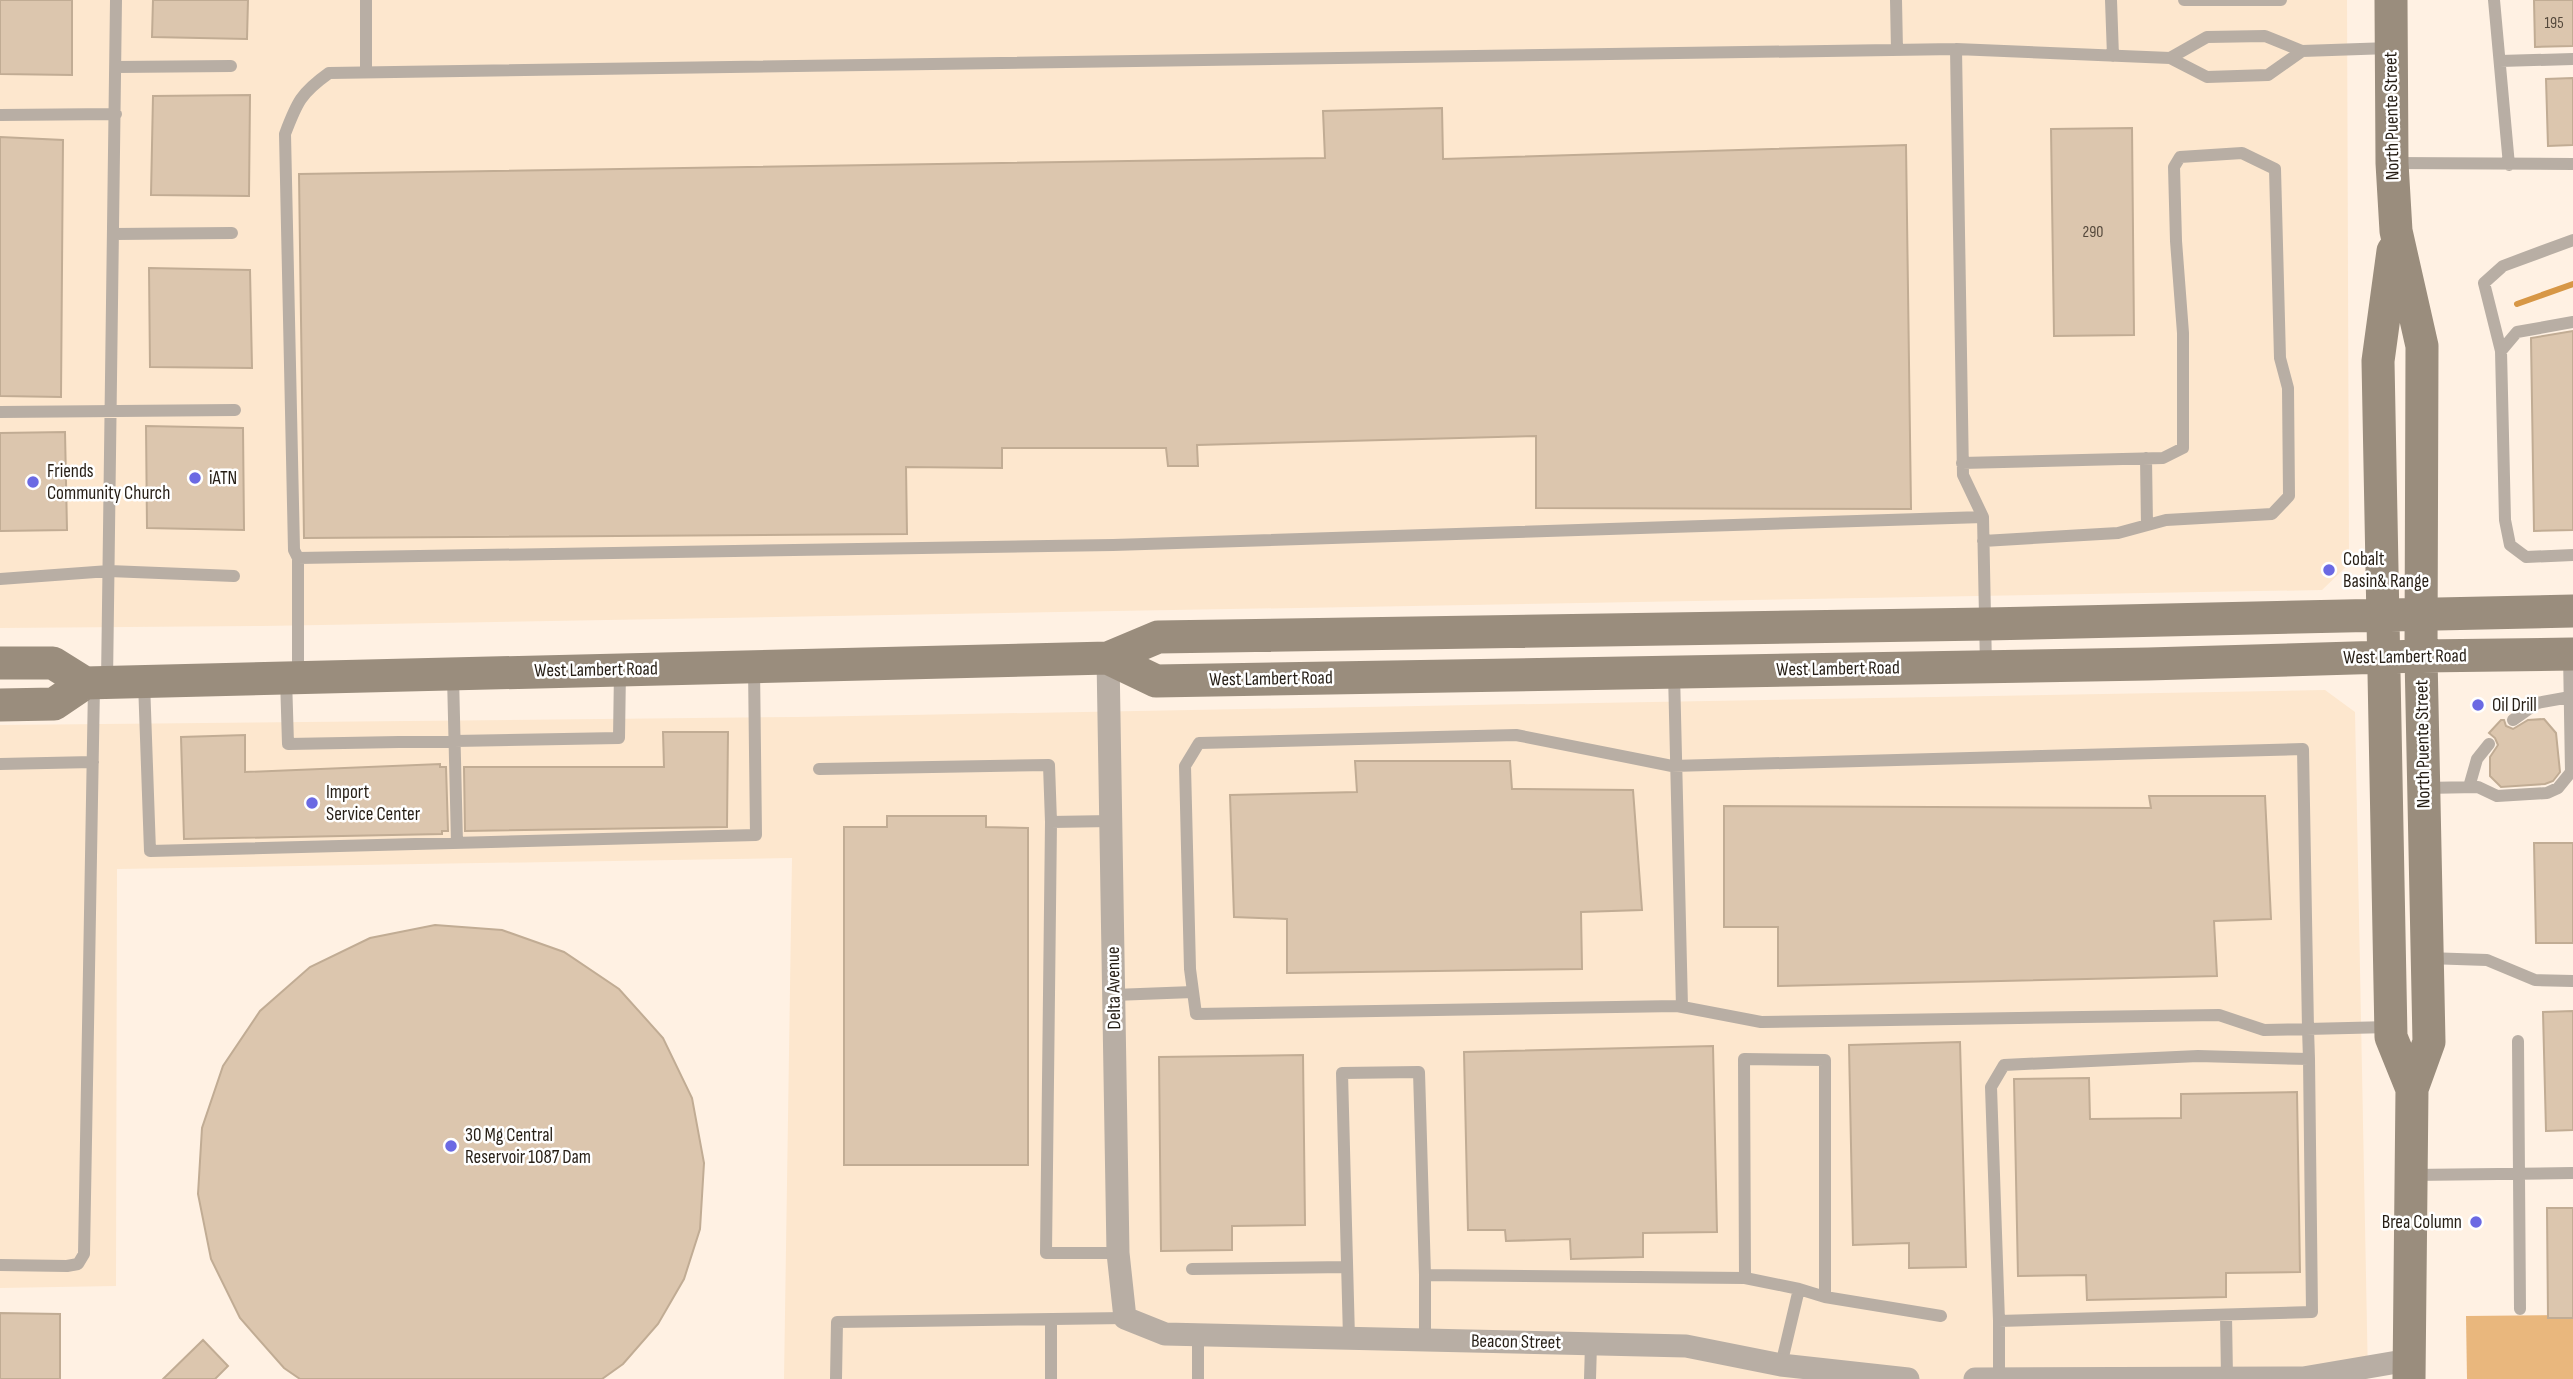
<svg xmlns="http://www.w3.org/2000/svg" width="2573" height="1379" viewBox="0 0 2573 1379" font-family="'Sofia Sans Condensed',sans-serif">
  <style>
    .built { fill: #fde7ce }
    .green { fill: #e9b77d }
    .lines { fill: none; stroke-linecap: round; stroke-linejoin: round }
    .stream { stroke: #d79746; stroke-width: 6 }
    .building { fill: #dcc6ae; stroke: #c1ac94; stroke-width: 2 }
    .lane { stroke: #b8aea4; stroke-width: 12 }
    .street { stroke: #b8aea4; stroke-width: 23 }
    .secondary { stroke: #9a8d7d; stroke-width: 33 }
    .poi-dot { fill: #6b69e3; stroke: #fff; stroke-width: 2.5 }
    .labels { text-anchor: middle; dominant-baseline: central; stroke-width: 5; stroke-linejoin: round; paint-order: stroke }
    .number-label { font-size: 16px; fill: #54483b }
    .street-label { font-size: 19px; fill: #261e15; stroke: #fff }
    .poi-label { font-size: 19px; fill: #261e15; stroke: #fff; text-anchor: start }
  </style>
  <rect width="100%" height="100%" fill="#fff1e3"/>
  <!-- built -->
  <path class="built" d="M0,0H2347L2349,564L2322,590L263,626L0,628Z
    M2325,690L2355,712L2368,1379H784L792,858L117,869L116,1286L0,1288V725L797,717Z"/>
  <!-- green -->
  <path class="green" d="M2573,1315V1379H2467L2466,1316Z"/>
  <g class="lines">
    <!-- stream -->
    <path class="stream" d="M2517,304L2573,284"/>
  </g>
  <!-- building -->
  <path class="building" d="M0,0H72V75L0,74Z
    M153,0H248L247,39L152,37Z
    M2534,0H2573V46L2535,47Z
    M2573,78V145L2548,146L2546,79Z
    M250,95L249,196L151,195L153,96Z
    M1442,108L1443,159L1906,145L1911,509L1536,508V436L1197,445L1198,466H1168L1166,448H1002V468L906,467L907,534L304,538L299,174L1325,158L1323,111Z
    M2132,128L2134,335L2054,336L2051,129Z
    M0,137L63,140L61,397L0,396Z
    M149,268L250,270L252,368L150,367Z
    M2573,331V530L2534,531L2531,338Z
    M146,426L243,428L244,530L147,528Z
    M65,432L67,530L0,531V433Z
    M2544,719L2556,733L2560,772L2553,781L2545,784L2501,787L2490,776V757L2498,745L2495,738L2489,733L2501,720H2504L2506,726L2513,729L2528,720Z
    M663,732H728L727,827L465,831L464,767H664Z
    M245,735V772L440,764V767H446L448,831H442V834L184,839L181,737Z
    M1355,761H1510L1512,789L1633,790L1642,910L1581,912L1582,969L1287,973V919L1234,917L1230,795L1357,792Z
    M2149,796H2265L2271,919L2214,921L2217,976L1778,986V927H1724V806L2151,808Z
    M887,816H986V827L1028,828V1165H844V827H887Z
    M2534,843H2573V943H2536Z
    M435,925L502,930L564,952L619,989L663,1038L692,1098L704,1163L700,1229L684,1279L658,1324L623,1364L602,1379H300L284,1368L240,1318L211,1259L198,1194L202,1128L223,1066L260,1011L310,967L370,938Z
    M2573,1011V1130L2546,1131L2543,1012Z
    M1960,1042L1966,1267L1909,1268V1243L1853,1245L1849,1045Z
    M1713,1046L1717,1232L1643,1233V1257L1571,1259L1570,1239L1506,1241L1505,1230H1468L1464,1052Z
    M1303,1055L1305,1225L1232,1226V1250L1161,1251L1159,1057Z
    M2089,1078L2090,1119L2181,1118V1094L2297,1092L2300,1272L2226,1273V1297L2087,1300L2086,1275L2018,1276L2014,1079Z
    M2547,1208H2573V1318H2548Z
    M0,1313L60,1314V1379H0Z
    M203,1340L228,1366L215,1379H163Z"/>
  <g class="lines">
    <!-- lane -->
    <path class="lane" d="M1896,0L1897,50
      M2111,0L2113,56
      M2184,0H2281
      M2494,0L2509,165
      M2170,58L2207,37L2265,36L2302,51
      M2500,61L2573,59
      M116,67L231,66
      M366,72V0
      M0,115L116,114
      M2392,163L2573,164
      M114,234L232,233
      M2573,322L2517,332L2501,351L2505,520L2510,545L2526,557L2573,555
      M2501,351L2484,283L2503,266L2573,240
      M0,412L235,410
      M2146,458L2147,525
      M1962,463L2163,458L2183,448V333L2176,241L2174,167L2180,157L2242,153L2275,169L2280,358L2288,388L2289,496L2272,514L2166,520L2118,533L1983,541
      M1983,517L1986,667
      M298,558L1113,545L1983,517L1963,475L1956,49
      M0,579L109,571L234,576
      M1674,673L1682,1007
      M298,675V558L294,550L285,134C297,102 301,93 329,73L1956,49L2170,58L2207,77L2268,75L2302,51L2390,48
      M453,676L457,843
      M286,678L288,744L619,738L620,670
      M107,682L116,0
      M144,682L150,851L756,835L754,667
      M2513,720L2537,703L2570,697
      M0,764L93,762
      M819,769L1049,765L1051,822L1111,821
      M2469,787L2477,759L2489,744
      M2424,788L2478,787L2497,796L2547,793L2558,788L2571,772L2569,654
      M1051,822L1046,1253H1118
      M2427,958L2487,960L2535,980L2573,981
      M1114,995L1193,992
      M2518,1041L2520,1309
      M2411,1175L2573,1173
      M0,1265L67,1266L78,1264L84,1254L94,686
      M1192,1269L1347,1267
      M1745,1278L1744,1059L1825,1060V1297L1799,1289
      M1825,1297L1941,1316
      M2226,1315L2227,1378
      M1999,1321L1991,1087L2004,1065L2198,1056L2309,1059
      M1349,1338L1342,1073L1419,1072L1425,1275
      M1425,1340V1275L1745,1278L1799,1289L1781,1365
      M836,1379L837,1322L1125,1318
      M1051,1379V1320
      M1198,1379V1335
      M1590,1379L1591,1344
      M1999,1379V1321L2312,1312L2309,1059L2308,1029L2303,749L1672,766L1516,735L1199,743L1185,766L1190,969L1196,1014L1677,1006L1761,1022L2219,1015L2264,1030L2390,1027"/>
    <!-- street -->
    <path class="street" d="M1108,658L1118,1253L1125,1318L1165,1334L1686,1346L1781,1365L1908,1379
      M1975,1379L2303,1378L2409,1360"/>
    <!-- secondary -->
    <path class="secondary" d="M2391,0L2392,163L2396,231L2422,346L2421,656L2429,1042L2412,1089L2409,1379
      M2393,251L2378,361L2391,1037L2412,1089
      M1108,658L1156,681L2148,664L2421,656L2573,654
      M0,663H53L85,683
      M0,705L54,704L85,683L1108,658L1158,637L1986,624L2573,611"/>
  </g>
  <!-- markers -->
  <g class="poi-dot">
    <circle cx="195" cy="478" r="7"/>
    <circle cx="33" cy="482" r="7"/>
    <circle cx="2329" cy="570" r="7"/>
    <circle cx="2478" cy="705" r="7"/>
    <circle cx="312" cy="803" r="7"/>
    <circle cx="451" cy="1146" r="7"/>
    <circle cx="2476" cy="1222" r="7"/>
  </g>
  <g class="labels">
    <!-- number labels -->
    <g class="number-label">
      <text x="2554" y="23">195</text>
      <text x="2093" y="232">290</text>
    </g>
    <!-- street labels -->
    <g class="street-label">
      <text transform="translate(2392 116) rotate(-91)">North Puente Street</text>
      <text transform="translate(2405 657) rotate(-1)">West Lambert Road</text>
      <text transform="translate(1838 669) rotate(-1)">West Lambert Road</text>
      <text transform="translate(596 670) rotate(-1)">West Lambert Road</text>
      <text transform="translate(1271 679) rotate(-1)">West Lambert Road</text>
      <text transform="translate(2423 744) rotate(-91)">North Puente Street</text>
      <text transform="translate(1114 988) rotate(-91)">Delta Avenue</text>
      <text transform="translate(1516 1342) rotate(1)">Beacon Street</text>
    </g>
    <!-- poi labels -->
    <g class="poi-label">
      <text x="47" y="471">Friends<tspan x="47" dy="22">Community Church</tspan></text>
      <text x="209" y="478">iATN</text>
      <text x="2343" y="559">Cobalt<tspan x="2343" dy="22">Basin&amp; Range</tspan></text>
      <text x="2492" y="705">Oil Drill</text>
      <text x="326" y="792">Import<tspan x="326" dy="22">Service Center</tspan></text>
      <text x="465" y="1135">30 Mg Central<tspan x="465" dy="22">Reservoir 1087 Dam</tspan></text>
      <text x="2462" y="1222" text-anchor="end">Brea Column</text>
    </g>
  </g>
</svg>
